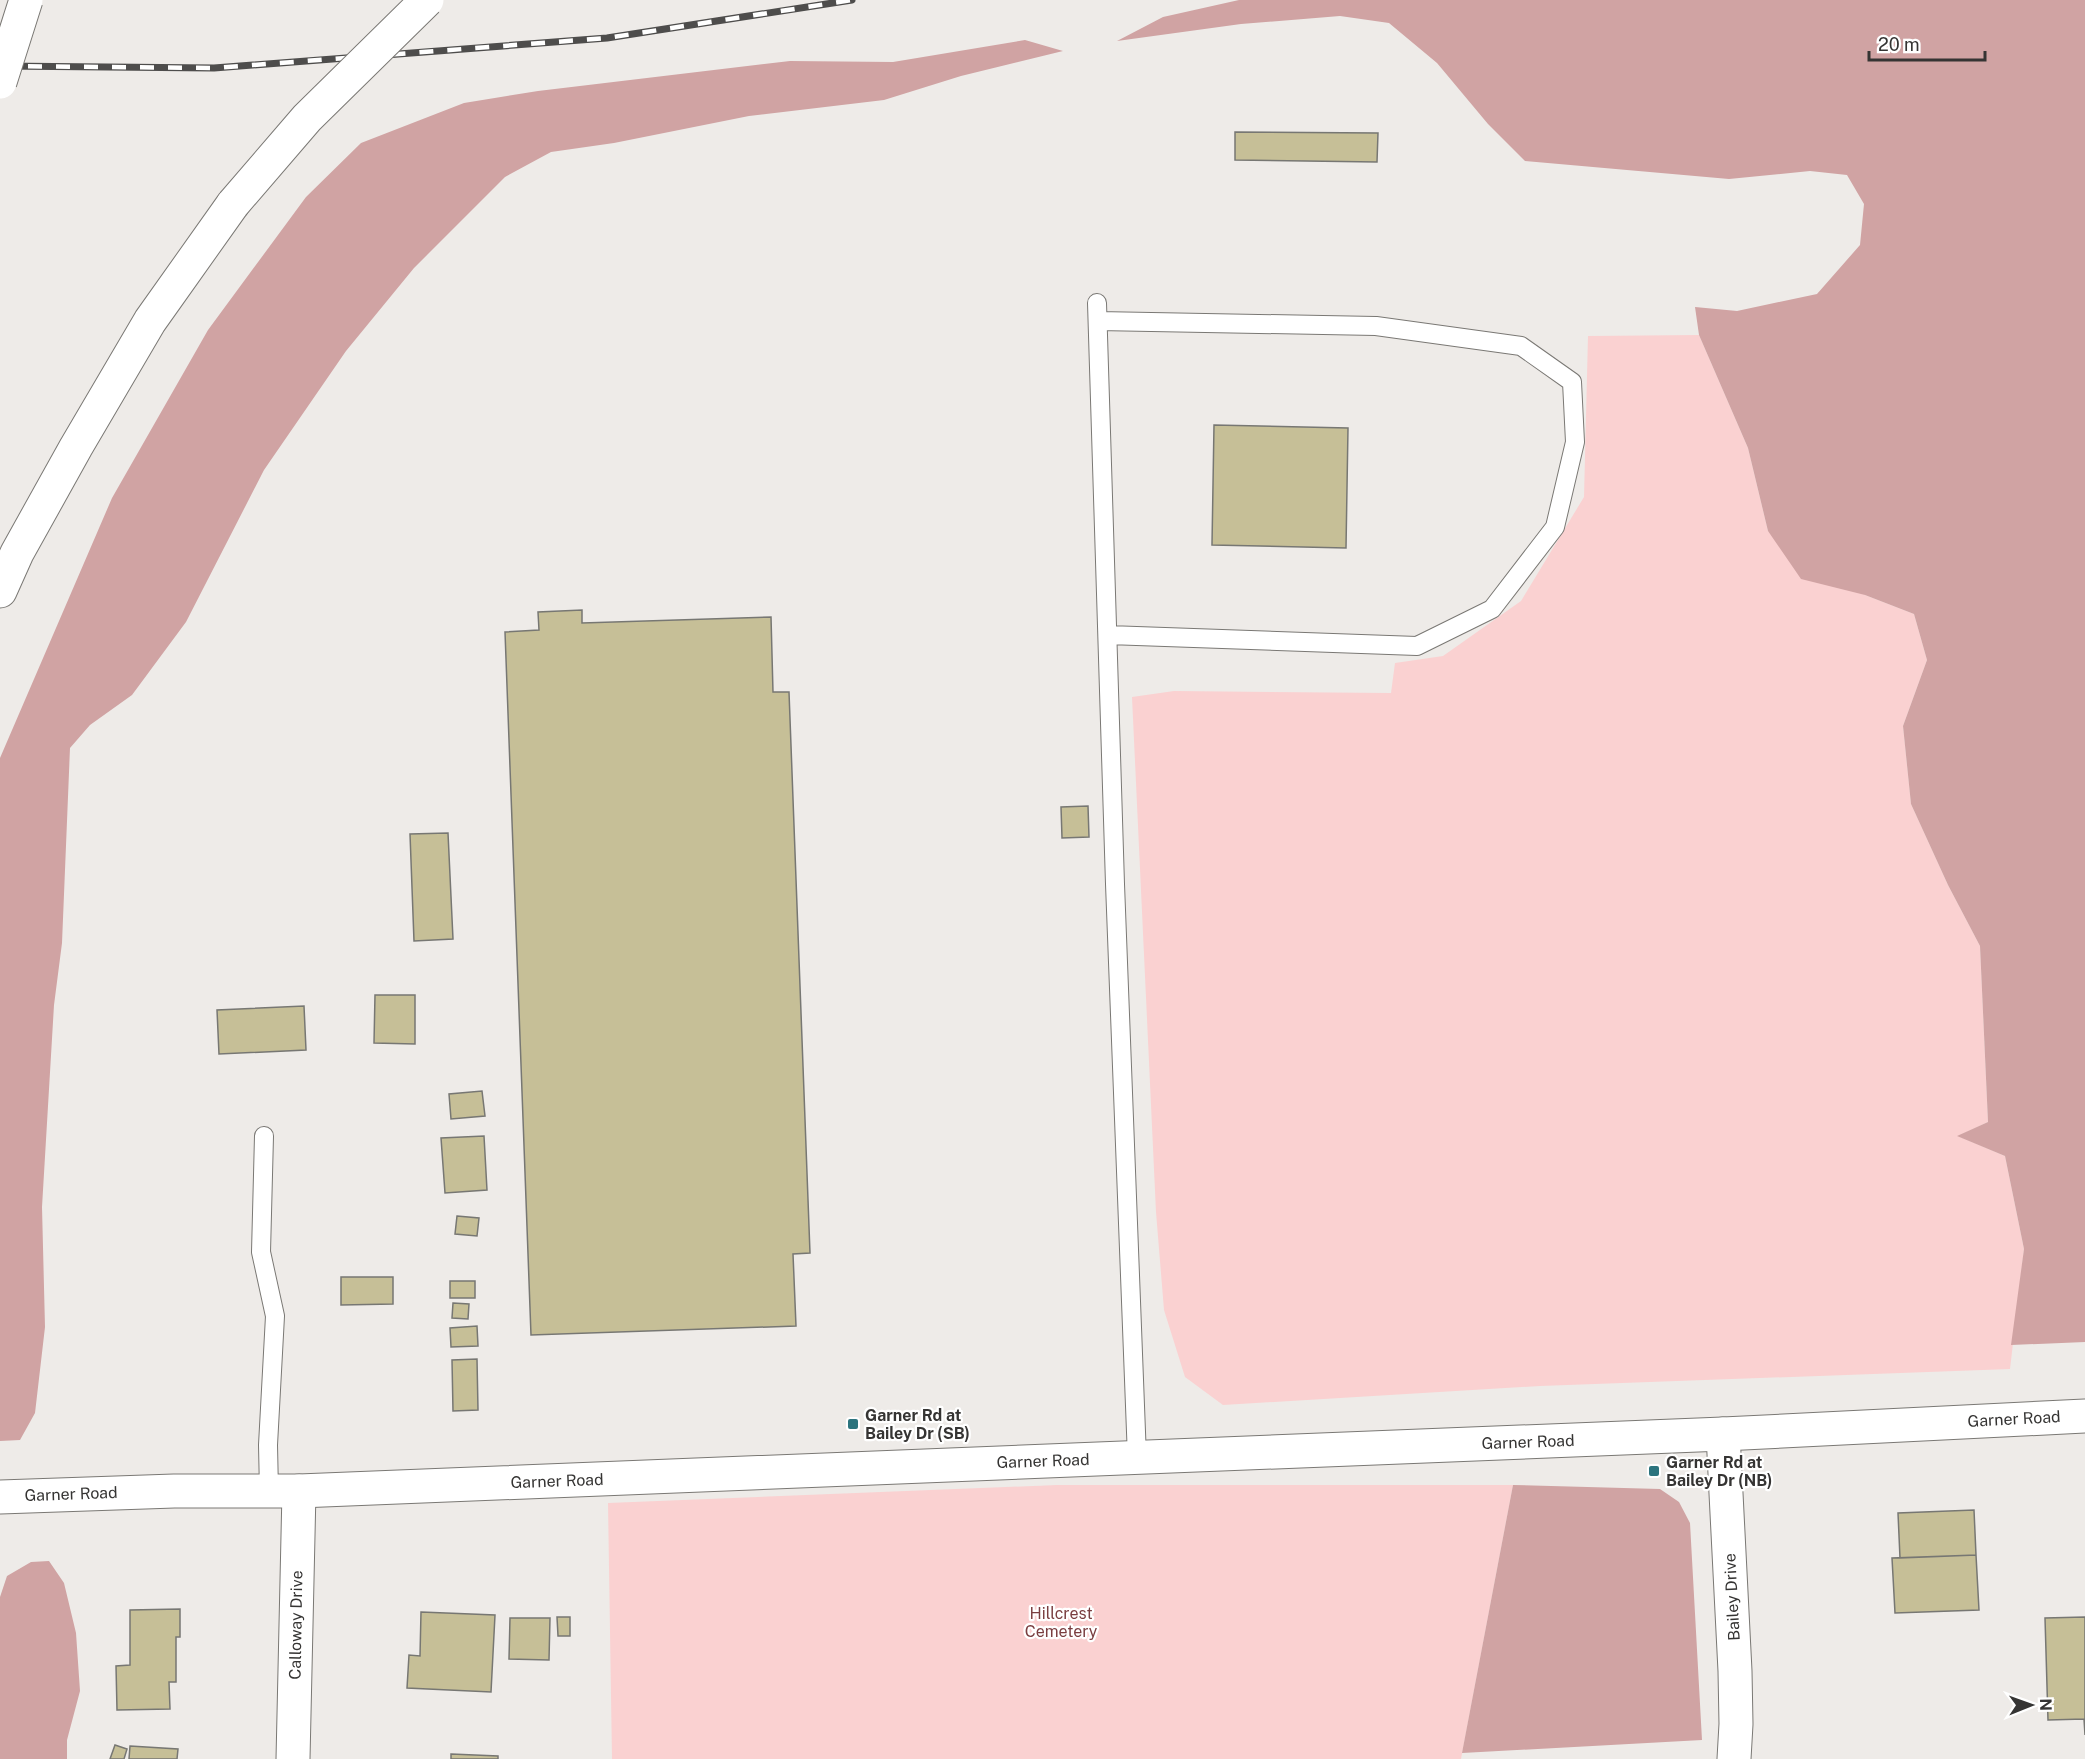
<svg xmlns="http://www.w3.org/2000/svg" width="2085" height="1759" viewBox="0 0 2085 1759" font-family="'Public Sans',sans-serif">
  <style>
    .green { fill: #fad1d1 }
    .forest { fill: #d0a3a3 }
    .building { fill: #c6bf97; stroke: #777773; stroke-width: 1.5 }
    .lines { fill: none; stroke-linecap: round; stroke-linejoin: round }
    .service-casing { stroke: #7a7874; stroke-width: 20 }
    .minor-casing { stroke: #7a7874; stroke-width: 35 }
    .secondary-casing { stroke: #7a7874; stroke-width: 35 }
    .motorway-casing { stroke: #7a7874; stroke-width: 35 }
    .service { stroke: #fff; stroke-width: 18 }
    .minor { stroke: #fff; stroke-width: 33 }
    .secondary { stroke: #fff; stroke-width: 33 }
    .motorway { stroke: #fff; stroke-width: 33 }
    .rail-casing { stroke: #4e4d4c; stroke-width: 7 }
    .rail { stroke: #fff; stroke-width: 4.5; stroke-dasharray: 14; stroke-linecap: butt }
    .motorway-bridge-casing { stroke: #7a7874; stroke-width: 35; stroke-linecap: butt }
    .motorway-bridge { stroke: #fff; stroke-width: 33 }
    .poi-dot { fill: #2c747e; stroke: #fff; stroke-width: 2 }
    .labels { text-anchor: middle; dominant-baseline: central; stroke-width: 4.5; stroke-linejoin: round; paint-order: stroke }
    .poi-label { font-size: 16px; font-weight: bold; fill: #353433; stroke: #fff; text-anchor: start }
    .street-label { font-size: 16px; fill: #353433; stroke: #fff }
    .park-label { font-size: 16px; fill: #7a3e40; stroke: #fff }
  </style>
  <rect width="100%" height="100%" fill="#eeebe8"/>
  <!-- green -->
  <path class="green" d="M1699,335L1748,448L1768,531L1865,595L1914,614L1927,660L1903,726L1911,804L1948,885L1980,946L1988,1122L1958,1136L2005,1156L2024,1249L2010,1369L1540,1386L1223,1405L1185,1377L1164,1310L1156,1212L1132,697L1174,691L1391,693L1395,663L1443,656L1521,601L1584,497L1588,336Z
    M1057,1485H1513L1461,1759H612L608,1503Z"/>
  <!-- forest -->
  <path class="forest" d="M1239,0H2085V1342L2011,1345L2024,1249L2005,1156L1957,1136L1988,1122L1980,946L1948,885L1911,804L1903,726L1927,660L1914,614L1865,595L1801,579L1768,531L1748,448L1699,335L1695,307L1737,311L1817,294L1860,245L1864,204L1847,175L1810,171L1729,179L1525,161L1488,124L1437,63L1389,23L1340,16L1241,24L1117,41L1163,17Z
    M1025,40L1063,51L961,76L884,100L749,116L614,143L551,152L505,177L414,268L346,351L264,470L186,622L132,695L90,725L70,748L62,943L54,1005L42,1207L45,1327L35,1413L20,1440L0,1441V758L112,498L208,330L306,197L361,143L464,103L538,91L790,61L893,62Z
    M1513,1485L1660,1489L1679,1502L1690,1523L1702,1740L1462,1753Z
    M49,1561L64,1583L76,1633L80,1691L67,1740V1759H0V1597L7,1576L31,1562Z"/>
  <!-- building -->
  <path class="building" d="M1235,132L1378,133L1377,162L1235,160Z
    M1214,425L1348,428L1346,548L1212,545Z
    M582,610V623L771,617L773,692H789L810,1253L793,1254L796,1326L531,1335L505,632L539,630L538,612Z
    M1088,806L1089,837L1062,838L1061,807Z
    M448,833L453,939L414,941L410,834Z
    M375,995H415V1044L374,1043Z
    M304,1006L306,1050L219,1054L217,1010Z
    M482,1091L485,1116L451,1119L449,1094Z
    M484,1136L487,1190L445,1193L441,1138Z
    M457,1216L479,1218L477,1236L455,1234Z
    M341,1277H393V1304L341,1305Z
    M450,1281H475V1298H450Z
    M453,1303L469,1304L468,1319L452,1318Z
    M477,1326L478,1346L451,1347L450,1328Z
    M477,1359L478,1410L453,1411L452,1360Z
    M1974,1510L1976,1555L1900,1558L1898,1513Z
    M1976,1555L1979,1610L1895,1613L1892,1558Z
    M180,1609V1637H176V1682H169L170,1709L117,1710L116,1666L130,1665V1610Z
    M421,1612L495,1615L491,1692L407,1688L409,1655L420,1656Z
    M557,1617H570V1636H558Z
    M2085,1617V1735L2084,1719L2048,1720L2045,1618Z
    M510,1618H550L549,1660L509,1659Z
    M115,1745L127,1749L124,1759H110Z
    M130,1746L178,1749L177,1759H129Z
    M451,1754L498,1756V1759H451Z"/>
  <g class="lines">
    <!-- service casing -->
    <g class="service-casing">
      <path id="service" d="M1097,303L1115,884L1137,1458
        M1098,321L1376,326L1521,346L1572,382L1575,442L1555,527L1492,609L1417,646L1108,635
        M264,1136L261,1252L275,1316L268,1445L269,1491"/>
    </g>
    <!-- minor casing -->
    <g class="minor-casing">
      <path id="minor" d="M1723,1434L1735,1671L1736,1724L1734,1759
        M293,1759L299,1491"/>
    </g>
    <!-- secondary casing -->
    <g class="secondary-casing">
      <path id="secondary" d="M0,1497L174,1491H299L1723,1434L2085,1416"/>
    </g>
    <!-- motorway casing -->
    <g class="motorway-casing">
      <path id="motorway" d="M0,591L17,553L76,447L150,321L233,204"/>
    </g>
    <!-- service -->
    <use href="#service" class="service"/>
    <!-- minor -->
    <use href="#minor" class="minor"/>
    <!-- secondary -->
    <use href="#secondary" class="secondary"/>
    <!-- motorway -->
    <use href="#motorway" class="motorway"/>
    <!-- rail casing -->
    <g class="rail-casing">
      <path id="rail" d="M0,66L214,68L607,38L852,0"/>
    </g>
    <!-- rail -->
    <use href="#rail" class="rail"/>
    <!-- motorway-bridge casing -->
    <g class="motorway-bridge-casing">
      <path id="motorway-bridge" d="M0,82L26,0
        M233,204L307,118L427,0"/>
    </g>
    <!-- motorway-bridge -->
    <use href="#motorway-bridge" class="motorway-bridge"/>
  </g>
  <!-- markers -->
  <g class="poi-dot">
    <rect x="847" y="1418" width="12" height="12" rx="3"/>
    <rect x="1648" y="1465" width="12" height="12" rx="3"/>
  </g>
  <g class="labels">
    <!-- poi labels -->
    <g class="poi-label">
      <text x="865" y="1415">Garner Rd at<tspan x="865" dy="18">Bailey Dr (SB)</tspan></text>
      <text x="1666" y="1462">Garner Rd at<tspan x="1666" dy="18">Bailey Dr (NB)</tspan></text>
    </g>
    <!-- street labels -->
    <g class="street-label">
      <text transform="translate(2014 1419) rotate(-3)">Garner Road</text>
      <text transform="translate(1528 1442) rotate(-2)">Garner Road</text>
      <text transform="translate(1043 1461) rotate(-2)">Garner Road</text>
      <text transform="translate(557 1481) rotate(-2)">Garner Road</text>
      <text transform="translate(71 1494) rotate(-2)">Garner Road</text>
      <text transform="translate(1732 1597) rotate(-93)">Bailey Drive</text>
      <text transform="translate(296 1625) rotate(-89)">Calloway Drive</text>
    </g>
    <!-- park labels -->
    <g class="park-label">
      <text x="1061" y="1613">Hillcrest<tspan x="1061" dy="18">Cemetery</tspan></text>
    </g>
  </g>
  <!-- north arrow -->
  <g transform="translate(2031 1705) rotate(89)" stroke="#ffffff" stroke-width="4.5" paint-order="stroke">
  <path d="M0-4.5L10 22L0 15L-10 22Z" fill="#353433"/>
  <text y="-9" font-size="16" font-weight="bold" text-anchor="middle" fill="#353433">N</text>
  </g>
  <!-- scale -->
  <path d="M1869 51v9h116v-9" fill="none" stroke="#353433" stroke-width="3"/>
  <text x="1878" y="51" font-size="18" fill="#353433" stroke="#ffffff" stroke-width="4.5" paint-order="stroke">20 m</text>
</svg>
